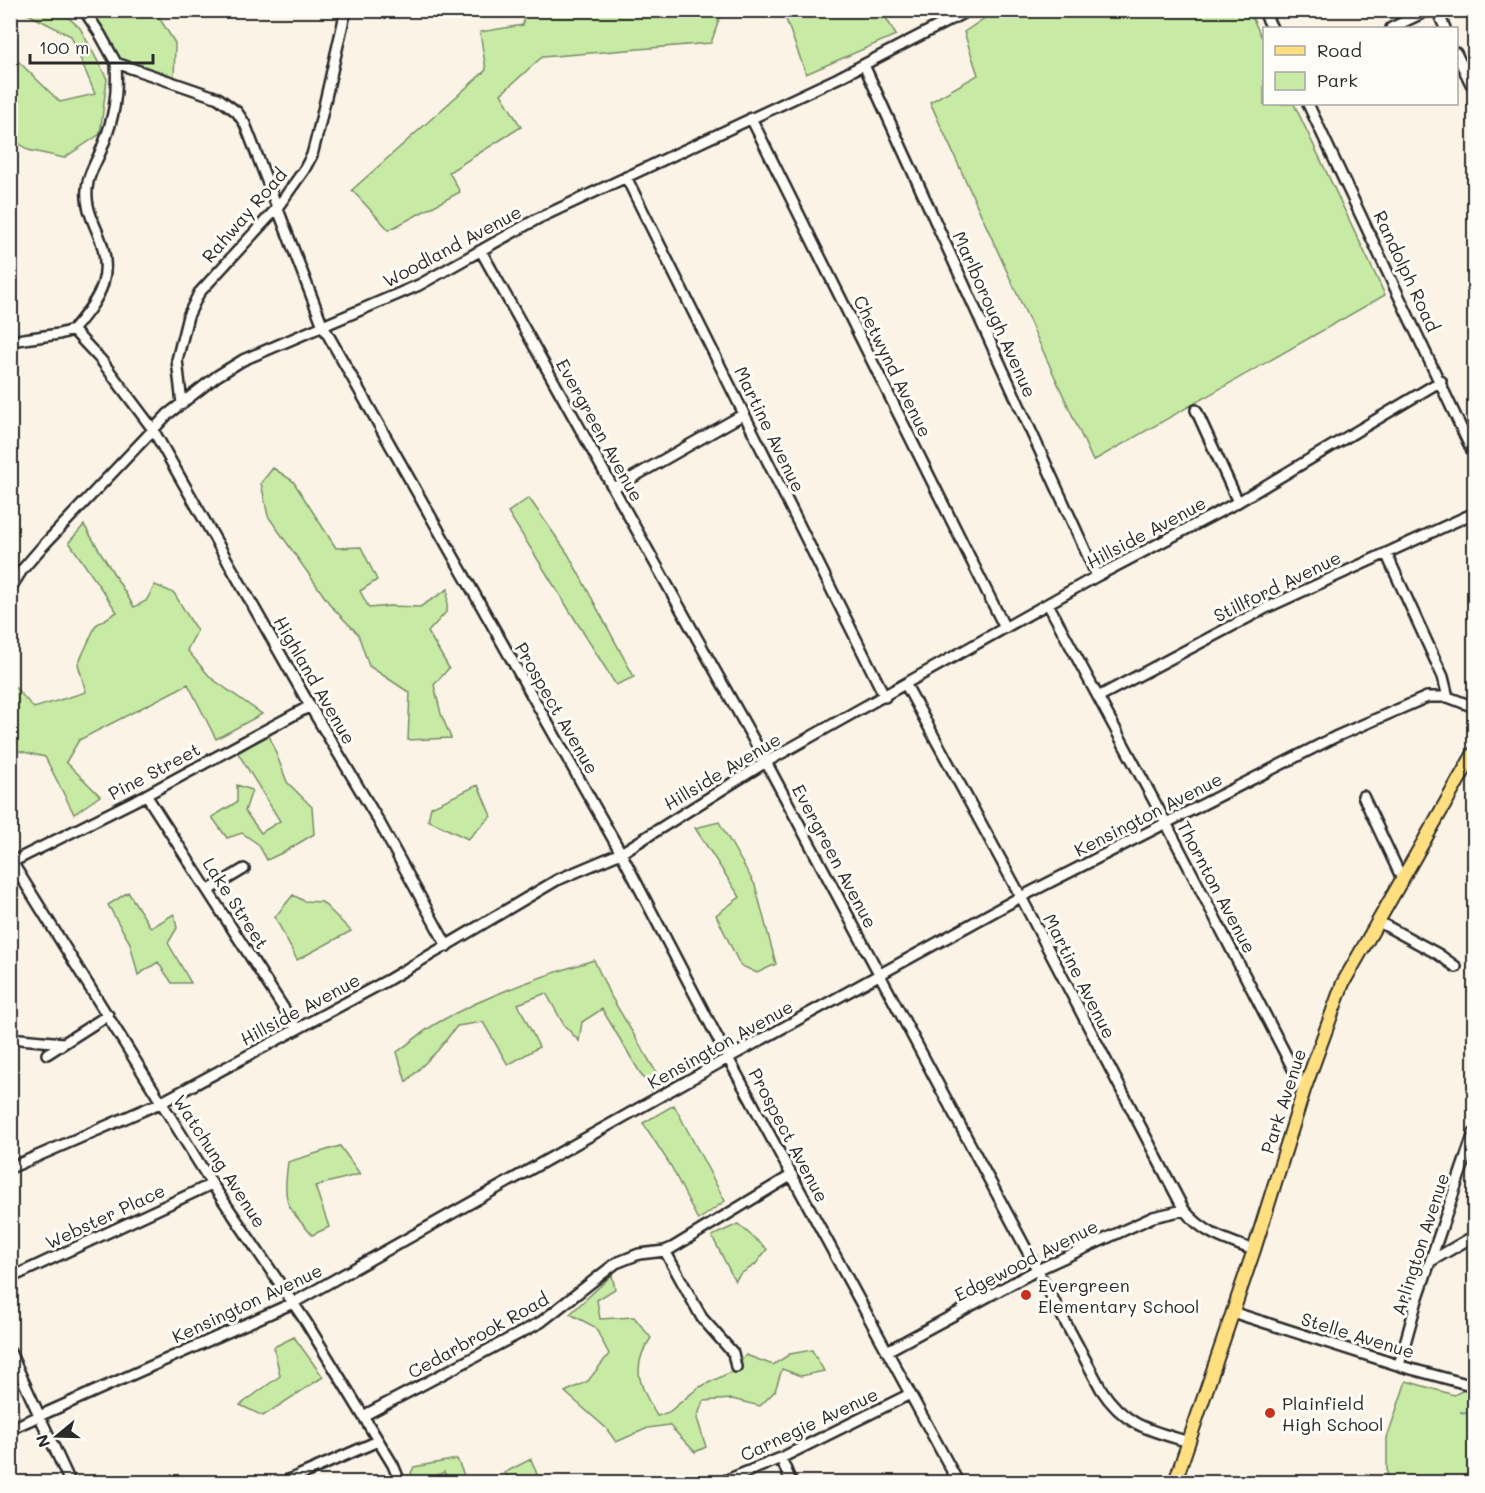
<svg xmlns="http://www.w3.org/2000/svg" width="1485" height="1493" viewBox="0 0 1485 1493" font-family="Mali,sans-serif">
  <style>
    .green { fill: #c7eba4; stroke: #798b68; stroke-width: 1.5 }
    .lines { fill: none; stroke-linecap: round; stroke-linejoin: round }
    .stream { stroke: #63939a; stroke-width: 2 }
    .minor-casing { stroke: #2b2b2b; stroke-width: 14 }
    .major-casing { stroke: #2b2b2b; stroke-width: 16 }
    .minor { stroke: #fdfcf7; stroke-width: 9 }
    .major { stroke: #ffdf80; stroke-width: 12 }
    .poi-dot { fill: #c8321e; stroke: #fdfcf7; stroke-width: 2 }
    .labels { text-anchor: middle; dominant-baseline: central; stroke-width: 6; stroke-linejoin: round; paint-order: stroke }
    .street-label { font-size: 18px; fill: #2b2b2b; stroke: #fdfcf7 }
    .poi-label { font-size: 18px; fill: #2b2b2b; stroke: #fdfcf7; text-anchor: start }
  </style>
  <rect width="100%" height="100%" fill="#faf3e6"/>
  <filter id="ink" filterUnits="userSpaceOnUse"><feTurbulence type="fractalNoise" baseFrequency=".0167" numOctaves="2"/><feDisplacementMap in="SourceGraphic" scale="12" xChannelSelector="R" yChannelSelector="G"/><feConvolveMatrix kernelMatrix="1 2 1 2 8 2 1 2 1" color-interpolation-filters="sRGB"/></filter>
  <g filter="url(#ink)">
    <!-- green -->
    <path class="green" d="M997,10L1249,11L1264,42V104H1294L1385,295L1093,461L930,102L978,75L964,32Z
      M22,11H61L80,28L107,79L100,134L64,158L28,150L11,137V56L19,62L60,102L95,94L71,36Z
      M78,11H155L175,43L174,83L118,70Z
      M524,11H722L711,43L542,57L501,94L521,127L449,172L460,192L389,230L352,190L486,70L480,32L523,25Z
      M783,11H882L896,35L806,74Z
      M273,468L293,481L336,548L361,547L377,580L360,591L369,608L389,606L420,607L448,589L447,611L428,632L449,668L434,685L441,714L451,738L408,740L410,693L369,666L358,634L331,606L268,516L261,483Z
      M529,498L568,554L634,677L616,685L508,512Z
      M84,525L134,607L146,601L155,585L174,593L197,631L187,650L211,678L262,714L216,739L188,684L79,740L66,762L100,796L74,814L45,757L11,749L10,682L34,708L86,692L78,664L96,625L117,612L69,542Z
      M269,735L287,782L312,807L314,834L284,852L267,860L258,844L242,833L227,838L212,817L237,802V785L252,790L245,811L261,833L280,821L238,753Z
      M478,785L491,816L468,839L428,820L431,807Z
      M719,822L755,885L776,964L757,973L740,965L716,915L740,897L695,828Z
      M128,892L151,928L174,914L177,928L168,943L191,983H172L158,962L138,975L130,943L108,905Z
      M293,895L304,901L322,902L351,931L297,960L275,917Z
      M594,960L609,993L662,1082L651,1091L602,1009L582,1022L579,1041L564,1025L546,993L518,1004L539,1047L508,1065L483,1022L457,1026L438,1050L406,1082L397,1052C411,1042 424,1030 439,1022C487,995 541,976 594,960Z
      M674,1105L725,1201L698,1220L671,1166L643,1123Z
      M340,1146L360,1174L315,1186L329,1227L312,1235C285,1204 283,1203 288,1162Z
      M738,1224L767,1249L755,1265L740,1274L735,1281L712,1236Z
      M612,1275L615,1289L597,1300L600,1319L634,1317L651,1338C629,1368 641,1387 657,1416L669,1412L698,1388L729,1373L746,1355L773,1365L790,1354L812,1350L824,1371L801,1376L782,1369L775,1391L760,1406L732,1399L703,1401L697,1418L706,1447L695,1452L669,1425L648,1428L616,1442L606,1428L565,1392L588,1381L609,1354L595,1327L570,1314Z
      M294,1337L323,1377L263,1416L240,1405L280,1376L274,1347Z
      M1406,1381L1454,1395L1474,1385V1482H1387V1438Z
      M457,1459L467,1482H451L444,1472L425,1482H416L411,1473L414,1467Z
      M531,1459L540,1482H513L504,1473Z"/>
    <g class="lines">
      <!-- stream -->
      <path class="stream" d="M1461,1412L1474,1415"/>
      <!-- minor casing -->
      <g class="minor-casing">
        <path id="minor" d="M84,10L100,34L116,63L218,98L237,112L245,124L323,326L621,853L728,1058L958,1482
          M1263,10L1272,28
          M1437,10L1445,28
          M1391,28L1429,10
          M1456,53L1471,84
          M864,65L1097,576
          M1308,104L1474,455
          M751,118L1005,628
          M626,177L885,697
          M481,251L766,762L1101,1389C1125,1426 1149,1430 1189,1442
          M73,330L101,360L152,428L310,706L378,820L447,946
          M73,330C101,297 116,274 97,231C90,215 84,200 88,182C90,171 98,159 102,148C114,118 118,96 116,63
          M10,341L59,334L73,330
          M182,404L177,360L188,316L199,293L277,208L304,170L312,155L318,132L346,10
          M1196,410L1238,502
          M614,488L744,414
          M1386,553L1443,677L1448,697
          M10,589L22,570L41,548L168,414L217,376L243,360L419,285L537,219L838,78L969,10
          M1048,604L1166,823L1304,1090
          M906,685L1021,897L1184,1210C1204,1234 1226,1240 1254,1250
          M1098,697L1264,609L1474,513
          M146,795L297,1029
          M1363,796L1403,881
          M10,859L212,1184L306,1322L393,1465L400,1482
          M12,862L146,795L310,706
          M209,890L244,869
          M1379,922L1438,954L1456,967
          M20,1039L64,1043
          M47,1054L108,1015
          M10,1168L162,1102L388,980L557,880L621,853L766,762L1097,576L1238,502L1441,381
          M665,1251L702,1318L733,1353L736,1367
          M1431,1261L1474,1236
          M10,1278L212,1184
          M1232,1312L1404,1367L1474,1386
          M887,1351L1037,1270L1153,1217L1184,1210
          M10,1352L70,1482
          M1399,1365L1417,1300L1474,1133
          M363,1416L541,1322L616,1263L639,1254L665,1251L672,1248L792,1175
          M10,1429L293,1303L728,1058L1015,900L1335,737L1427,697H1448L1474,707
          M781,1458L791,1482
          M284,1482L378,1441
          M722,1482L781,1458L910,1394"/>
      </g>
      <!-- major casing -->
      <g class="major-casing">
        <path id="major" d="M1175,1482L1254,1250L1304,1090L1343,983L1474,753"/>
      </g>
      <!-- minor -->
      <use href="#minor" class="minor"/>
      <!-- major -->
      <use href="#major" class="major"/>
    </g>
  </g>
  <!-- markers -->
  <g class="poi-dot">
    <circle cx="1026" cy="1295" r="6"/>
    <circle cx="1270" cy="1413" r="6"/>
  </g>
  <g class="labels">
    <!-- street labels -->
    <g class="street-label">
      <text transform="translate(244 215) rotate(-49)">Rahway Road</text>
      <text transform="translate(452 246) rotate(-28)">Woodland Avenue</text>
      <text transform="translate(1407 271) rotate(65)">Randolph Road</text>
      <text transform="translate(995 314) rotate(66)">Marlborough Avenue</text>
      <text transform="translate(893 366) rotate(64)">Chetwynd Avenue</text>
      <text transform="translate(770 429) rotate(64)">Martine Avenue</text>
      <text transform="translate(600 430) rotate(61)">Evergreen Avenue</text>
      <text transform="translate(1146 532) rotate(-28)">Hillside Avenue</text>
      <text transform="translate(1277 586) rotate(-26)">Stillford Avenue</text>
      <text transform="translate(315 680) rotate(60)">Highland Avenue</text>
      <text transform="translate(557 708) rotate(60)">Prospect Avenue</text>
      <text transform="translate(154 771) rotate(-28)">Pine Street</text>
      <text transform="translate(722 771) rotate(-31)">Hillside Avenue</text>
      <text transform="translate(1148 814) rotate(-27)">Kensington Avenue</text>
      <text transform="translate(835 856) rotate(62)">Evergreen Avenue</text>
      <text transform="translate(1217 887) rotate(62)">Thornton Avenue</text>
      <text transform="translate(236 903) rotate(57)">Lake Street</text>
      <text transform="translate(1080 976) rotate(63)">Martine Avenue</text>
      <text transform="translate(300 1009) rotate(-28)">Hillside Avenue</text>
      <text transform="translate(720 1044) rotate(-29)">Kensington Avenue</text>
      <text transform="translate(1283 1101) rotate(-72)">Park Avenue</text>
      <text transform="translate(789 1135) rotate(62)">Prospect Avenue</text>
      <text transform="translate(220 1161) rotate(57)">Watchung Avenue</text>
      <text transform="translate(105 1216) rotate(-25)">Webster Place</text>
      <text transform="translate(1420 1244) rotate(-72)">Arlington Avenue</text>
      <text transform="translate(1026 1260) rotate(-27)">Edgewood Avenue</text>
      <text transform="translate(247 1303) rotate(-25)">Kensington Avenue</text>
      <text transform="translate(478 1335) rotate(-29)">Cedarbrook Road</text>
      <text transform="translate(1358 1335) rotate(17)">Stelle Avenue</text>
      <text transform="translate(809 1424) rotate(-25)">Carnegie Avenue</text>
    </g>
    <!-- poi labels -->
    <g class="poi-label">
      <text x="1038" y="1285">Evergreen<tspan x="1038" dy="21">Elementary School</tspan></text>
      <text x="1282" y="1403">Plainfield<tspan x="1282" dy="21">High School</tspan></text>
    </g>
  </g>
  <!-- margin -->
  <rect width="1485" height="1493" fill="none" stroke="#fdfcf7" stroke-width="36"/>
  <rect x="18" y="18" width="1449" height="1457" fill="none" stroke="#2b2b2b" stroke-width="2" filter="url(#ink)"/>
  <!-- legend -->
  <rect x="1263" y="27" width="195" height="78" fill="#fdfcf7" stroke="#a9a8a5" stroke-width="1.5"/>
  <rect x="1275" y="46" width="30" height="9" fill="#ffdf80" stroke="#a9a8a5" stroke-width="1.5"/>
  <text x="1317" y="57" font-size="18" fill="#2b2b2b">Road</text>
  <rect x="1275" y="72" width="30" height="18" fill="#c7eba4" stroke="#a9a8a5" stroke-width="1.5"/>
  <text x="1317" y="87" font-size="18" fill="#2b2b2b">Park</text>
  <!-- north arrow -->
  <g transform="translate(57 1436) rotate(251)" stroke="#fdfcf7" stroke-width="4.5" paint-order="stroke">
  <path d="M0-4.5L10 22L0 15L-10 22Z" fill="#2b2b2b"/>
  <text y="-9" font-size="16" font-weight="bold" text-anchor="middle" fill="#2b2b2b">N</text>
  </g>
  <!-- scale -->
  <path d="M30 54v9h123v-9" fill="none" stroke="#2b2b2b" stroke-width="3"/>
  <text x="39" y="54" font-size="18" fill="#2b2b2b" stroke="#fdfcf7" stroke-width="4.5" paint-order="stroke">100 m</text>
</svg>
